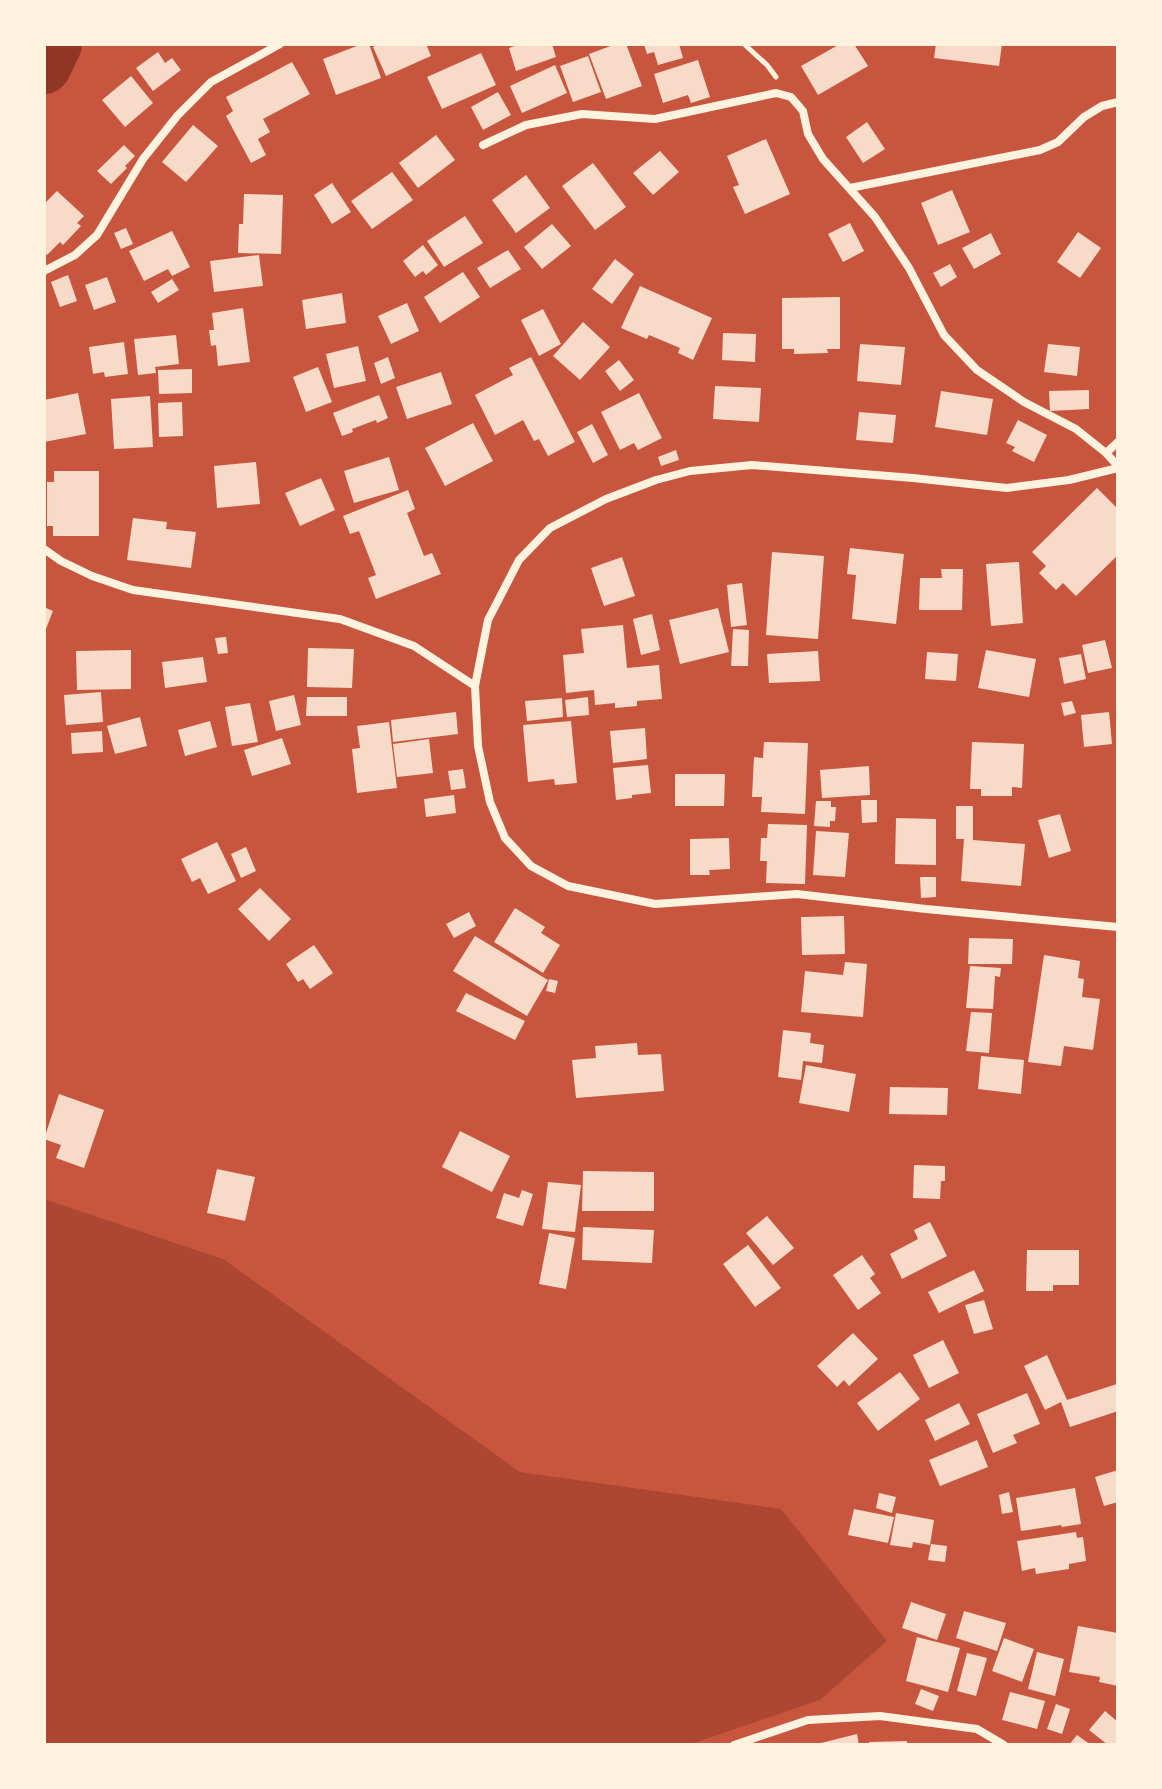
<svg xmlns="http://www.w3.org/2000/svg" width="1162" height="1789" viewBox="0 0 1162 1789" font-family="Figtree,sans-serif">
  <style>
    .green { fill: #ae4732 }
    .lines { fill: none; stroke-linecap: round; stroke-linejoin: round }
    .river { stroke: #8f3625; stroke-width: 54 }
    .building { fill: #f7dbc8 }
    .path { stroke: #fff3e0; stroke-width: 5 }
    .minor { stroke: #fff3e0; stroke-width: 8 }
  </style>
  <rect width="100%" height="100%" fill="#c8553d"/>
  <!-- green -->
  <path class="green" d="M44,1199L223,1259L520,1472L781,1509L887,1641L820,1700L688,1745H44Z"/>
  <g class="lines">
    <!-- river -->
    <path class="river" d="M44,67L55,44"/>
  </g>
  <!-- building -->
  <path class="building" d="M362,44H369L381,78L336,95L323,59Z
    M380,44H426L431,56L386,76L373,47Z
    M520,44H552L556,57L516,71L509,48Z
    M616,44H626L642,86L606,99L589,54Z
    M644,44H679L683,58L658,65L654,52L647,54Z
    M840,44H854L868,66L818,95L801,66Z
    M936,44H1002L999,66L934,58Z
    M158,52L165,63L172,58L181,70L153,91L136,68Z
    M481,53L496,85L442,109L427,77Z
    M588,56L601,92L573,102L560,66Z
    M698,60L710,97L691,103L688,95L663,103L654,74Z
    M292,62L310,94L263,119L270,132L258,139L266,155L251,163L226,116L233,111L226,97Z
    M555,65L567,93L522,113L510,86Z
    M131,76L153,103L125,127L102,100Z
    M498,92L511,115L483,130L471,107Z
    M867,122L885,149L863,163L846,137Z
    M193,125L218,146L186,182L162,162Z
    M436,135L455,160L418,188L399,163Z
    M766,139L790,194L745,214L733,187L739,185L727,156Z
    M124,145L135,156L125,166L127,168L111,184L97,171Z
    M660,151L679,172L653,195L633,173Z
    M593,163L626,207L595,230L562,186Z
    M392,172L413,200L372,229L351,201Z
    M526,175L550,208L516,233L492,200Z
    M332,183L351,212L332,224L314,195Z
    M952,190L970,232L938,245L921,203Z
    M57,191L84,216L77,223L81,226L63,245L60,242L47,255L44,253V204Z
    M244,194L283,195L281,254L238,253L239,224H243Z
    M465,216L483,243L444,267L427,241Z
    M850,223L864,251L843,262L828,234Z
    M552,224L571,246L542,269L524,247Z
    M126,228L133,244L121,249L114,233Z
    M172,231L190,267L172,276L168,269L144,281L129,251Z
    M1078,232L1101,248L1080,278L1057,262Z
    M991,233L1001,254L974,269L962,248Z
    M423,245L438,265L426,275L423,271L415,277L403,261Z
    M508,250L521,269L490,288L477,268Z
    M259,255L263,286L214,292L210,261Z
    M615,259L634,274L612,304L592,289Z
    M950,264L957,277L941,287L933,273Z
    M463,272L480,297L440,323L424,297Z
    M68,275L77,301L60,307L51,282Z
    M107,277L116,302L94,310L85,285Z
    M172,279L179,290L158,303L151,292Z
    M640,286L712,318L693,360L678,353L680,348L649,335L647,339L621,328Z
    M342,293L346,323L306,329L302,300Z
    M840,297V349H827L828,353L794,354V349H782V298Z
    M407,303L419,331L391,344L378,316Z
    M243,308L250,362L218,366L216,345L211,346L209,330H214L212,313Z
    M543,309L561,344L539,356L521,320Z
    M583,322L610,347L580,380L553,356Z
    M723,333L756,334L755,362L722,360Z
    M176,335L179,364L155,367L156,373L138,375L134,339Z
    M124,342L128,374L105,377L104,372L93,374L89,347Z
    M860,344L905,347L901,385L857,381Z
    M1048,344L1080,347L1077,376L1044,372Z
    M358,346L366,381L334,388L326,354Z
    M388,357L395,378L381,384L374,363Z
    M531,357L575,442L548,456L539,439L534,441L523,420L495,435L475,395L513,375L509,368Z
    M619,360L634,380L620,391L605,371Z
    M318,367L332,402L306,412L293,377Z
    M192,369V393L159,394L158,370Z
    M441,372L452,404L407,419L396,387Z
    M715,386L761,388L759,422L713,419Z
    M1089,390V409L1050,411L1049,391Z
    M941,391L993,399L987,435L935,427Z
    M78,393L86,434L44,442V400Z
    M639,393L662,438L638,450L634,443L620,450L601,412Z
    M379,395L388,418L377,423L376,420L352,429L353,432L342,436L333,413Z
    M150,396L153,447L114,449L111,399Z
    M182,402L183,436L159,437L158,403Z
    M859,412L896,415L893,443L856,440Z
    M1018,420L1047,435L1034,462L1012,451L1015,447L1006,443Z
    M473,423L493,461L445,486L425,448Z
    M592,424L608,455L593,463L577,432Z
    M676,450L679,460L661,466L658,457Z
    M389,457L399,490L354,503L344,471Z
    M256,462L260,504L217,508L214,466Z
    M54,471H99V536H53V526H47V482H54Z
    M321,478L335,510L300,526L285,493Z
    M1097,488L1118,509V555L1076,596L1063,583L1056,590L1039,573L1046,566L1032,552Z
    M408,490L415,509L407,513L424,556L432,553L441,574L376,599L368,578L376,575L359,531L350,534L343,516Z
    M133,518L167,522L166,529L196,532L191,568L127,560Z
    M850,548L904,554L896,624L852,619L856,575L847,574Z
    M772,552L824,556L818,639L766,635Z
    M622,557L635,596L604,606L591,568Z
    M1019,562L1023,623L991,626L986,564Z
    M941,569H963L962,610H919L920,578H942Z
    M742,583L747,625L731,627L727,585Z
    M44,607L53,611L44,634Z
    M718,608L729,652L680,664L669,620Z
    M652,614L660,650L641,655L633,619Z
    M623,625L627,668L659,665L662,699L637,701V706L615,708V703L595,705L594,690L566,693L563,655L584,653L581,629Z
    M733,629L749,630L748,666H731Z
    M226,637L228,653L218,654L215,638Z
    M1105,640L1112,668L1088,673L1082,645Z
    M308,648L354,649L352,688L307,687Z
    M131,650V689L77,690L76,651Z
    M986,650L1036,659L1029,697L978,688Z
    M818,651L820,681L769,683L767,654Z
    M927,652L958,654L956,681L925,679Z
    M1081,654L1086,679L1064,684L1059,658Z
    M203,657L207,682L165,688L162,662Z
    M101,692L103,722L66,725L64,695Z
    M294,695L301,725L276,731L269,701Z
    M307,697H347V716H306Z
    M588,697L589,715L567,717L565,700Z
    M562,698L563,717L527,721L525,701Z
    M1072,701L1076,713L1064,716L1061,703Z
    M250,703L258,742L232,746L225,707Z
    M456,712L458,734L393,742L391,720Z
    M1109,712L1112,744L1084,747L1081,715Z
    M140,717L147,746L115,754L107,726Z
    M210,721L217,747L185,756L178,730Z
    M571,721L577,783L555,785L554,779L528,782L523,725Z
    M389,722L397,788L357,793L352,749L360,748L357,726Z
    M645,728L647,759L613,763L610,731Z
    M102,731L103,752L72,754L71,733Z
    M282,738L291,764L252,776L244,750Z
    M429,739L433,773L397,777L393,744Z
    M764,742L808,743L805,814L761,812L762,797H752L754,757L763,758Z
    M972,742L1024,744L1022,788L1012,787V796H981V789H970Z
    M648,765L651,793L632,795V798L616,800L613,768Z
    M869,766L870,795L822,798L820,770Z
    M463,769L466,788L451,790L448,771Z
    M675,774H725L724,806H675Z
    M454,795L456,813L426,817L424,799Z
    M861,800H877V822L862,823Z
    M816,801H831V807H836L835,821H830V827L814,826Z
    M956,806H973V840L1025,844L1021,886L961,881L964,839H956Z
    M1060,814L1071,851L1049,858L1038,820Z
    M896,818L936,819V865L895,864Z
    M768,824L807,825L805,884L766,883L767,861H760L761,838H767Z
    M816,831L849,833L845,877L813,875Z
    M729,838L730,869L709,870L710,875H690V839Z
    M217,842L236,881L208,894L200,878L192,882L181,859Z
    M246,847L256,871L241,878L231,854Z
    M920,877H936V897L921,898Z
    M260,888L291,919L269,941L238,909Z
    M515,908L545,927L541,933L560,945L543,973L494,942Z
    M469,912L476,926L454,938L446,924Z
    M844,916L845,954L802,955L801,917Z
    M475,936L548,980L527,1016L453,971Z
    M969,938L1013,939L1012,964H968Z
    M314,945L333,973L310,989L303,979L298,982L286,964Z
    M1044,955L1080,961L1078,978L1084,979L1082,997L1100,999L1093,1050L1064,1046L1061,1066L1028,1062Z
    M845,962L867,964L863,1017L801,1012L805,971L843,975Z
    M970,966L1001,968L1000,977L995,976L993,1009L966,1008Z
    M549,979L558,981L555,993L546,991Z
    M466,993L525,1021L515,1040L456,1011Z
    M971,1012L992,1013L989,1053L966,1051Z
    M783,1030L811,1033L810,1043L824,1045L822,1063L803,1061L801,1080L778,1077Z
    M637,1043L638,1055L661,1054L664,1091L576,1098L572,1060L596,1058L595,1046Z
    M981,1056L1024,1060L1021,1094L978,1089Z
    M806,1065L856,1074L849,1112L799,1103Z
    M890,1087L948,1088L947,1115L889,1114Z
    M59,1094L104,1110L84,1168L56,1158L61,1145L44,1139Z
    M460,1131L510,1156L492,1192L442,1167Z
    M914,1165L945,1166V1181H941L940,1199L913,1198Z
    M217,1169L255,1177L245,1221L207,1213Z
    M583,1171L654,1172V1211H582Z
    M548,1182L581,1185L575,1232L542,1229Z
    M522,1190L533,1194L523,1226L496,1218L504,1193L519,1198Z
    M767,1216L794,1248L773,1265L746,1233Z
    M930,1222L947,1256L902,1279L890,1254L918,1239L914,1230Z
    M583,1227L654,1230L652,1263L582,1260Z
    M549,1233L575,1238L566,1289L539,1284Z
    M748,1245L781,1288L755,1307L723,1264Z
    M1027,1250H1079V1285H1053V1291H1026Z
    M862,1255L875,1274L870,1278L881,1293L858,1310L833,1275Z
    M974,1270L984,1291L939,1313L928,1292Z
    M984,1300L993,1329L974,1334L965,1305Z
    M853,1333L878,1359L849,1386L844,1380L837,1387L817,1366Z
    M943,1340L959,1373L929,1388L913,1355Z
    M1047,1355L1067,1400L1117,1384L1118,1411L1070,1427L1061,1402L1045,1410L1024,1366Z
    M900,1372L920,1399L878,1431L857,1403Z
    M1027,1393L1040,1424L1013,1435L1017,1443L993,1453L977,1414Z
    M959,1403L970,1424L935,1441L925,1420Z
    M977,1440L988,1467L940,1486L929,1460Z
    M1118,1470V1502L1104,1506L1095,1477Z
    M1075,1488L1081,1524L1062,1527L1061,1525L1021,1531L1016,1498Z
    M1009,1492L1013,1512L1002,1514L999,1495Z
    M879,1493L896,1497L892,1513L876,1508Z
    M854,1509L894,1517L888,1543L848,1535Z
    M896,1513L934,1520L930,1545L913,1542L912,1548L890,1545Z
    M1076,1532L1077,1538L1083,1537L1086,1561L1069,1564V1569L1036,1574L1035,1568L1022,1571L1017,1541Z
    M931,1544L947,1546L945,1562L928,1560Z
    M911,1602L946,1614L937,1640L902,1628Z
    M964,1611L1006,1623L997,1651L956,1638Z
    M1078,1626L1118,1633V1686L1099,1682L1100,1677L1069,1672Z
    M917,1637L960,1648L948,1692L906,1681Z
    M1004,1638L1034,1649L1022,1682L992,1671Z
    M1037,1652L1064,1659L1055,1696L1028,1689Z
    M967,1653L987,1658L976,1696L957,1691Z
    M921,1689L939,1696L933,1711L915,1704Z
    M1010,1692L1045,1701L1037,1729L1002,1720Z
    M1056,1704L1070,1709L1062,1734L1047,1729Z
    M1105,1711L1118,1722V1745H1108L1089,1730Z
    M857,1734L859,1745H817V1744Z
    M1077,1735L1091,1745H1069Z
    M907,1741V1745H869V1742Z"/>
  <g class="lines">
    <!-- path -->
    <path class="path" d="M744,44L767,65L776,77"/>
    <!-- minor -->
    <path class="minor" d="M483,145L526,125L582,114L655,119L776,93L791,97L803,111L808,134L823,159L875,217L909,268L944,335L977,370L1024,402L1076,429L1106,453L1118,466
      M850,188L1040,150L1058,142L1084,117L1102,106L1118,102
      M44,271L75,255L97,235L143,159L178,115L211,82L280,44
      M1106,453L1118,442
      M1118,468L1069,480L1007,488L913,478L752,465L690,471L656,480L606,499L550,528L519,560L488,620L475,686L478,746L490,802L505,838L531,866L568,886L655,904L797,894L926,909L1118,927
      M44,549L61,561L92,576L133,590L340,619L414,646L475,686
      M734,1745L808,1720L880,1716L977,1729L1004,1745"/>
  </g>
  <!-- border -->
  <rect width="1162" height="1789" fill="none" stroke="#fff3e0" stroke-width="92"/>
</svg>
